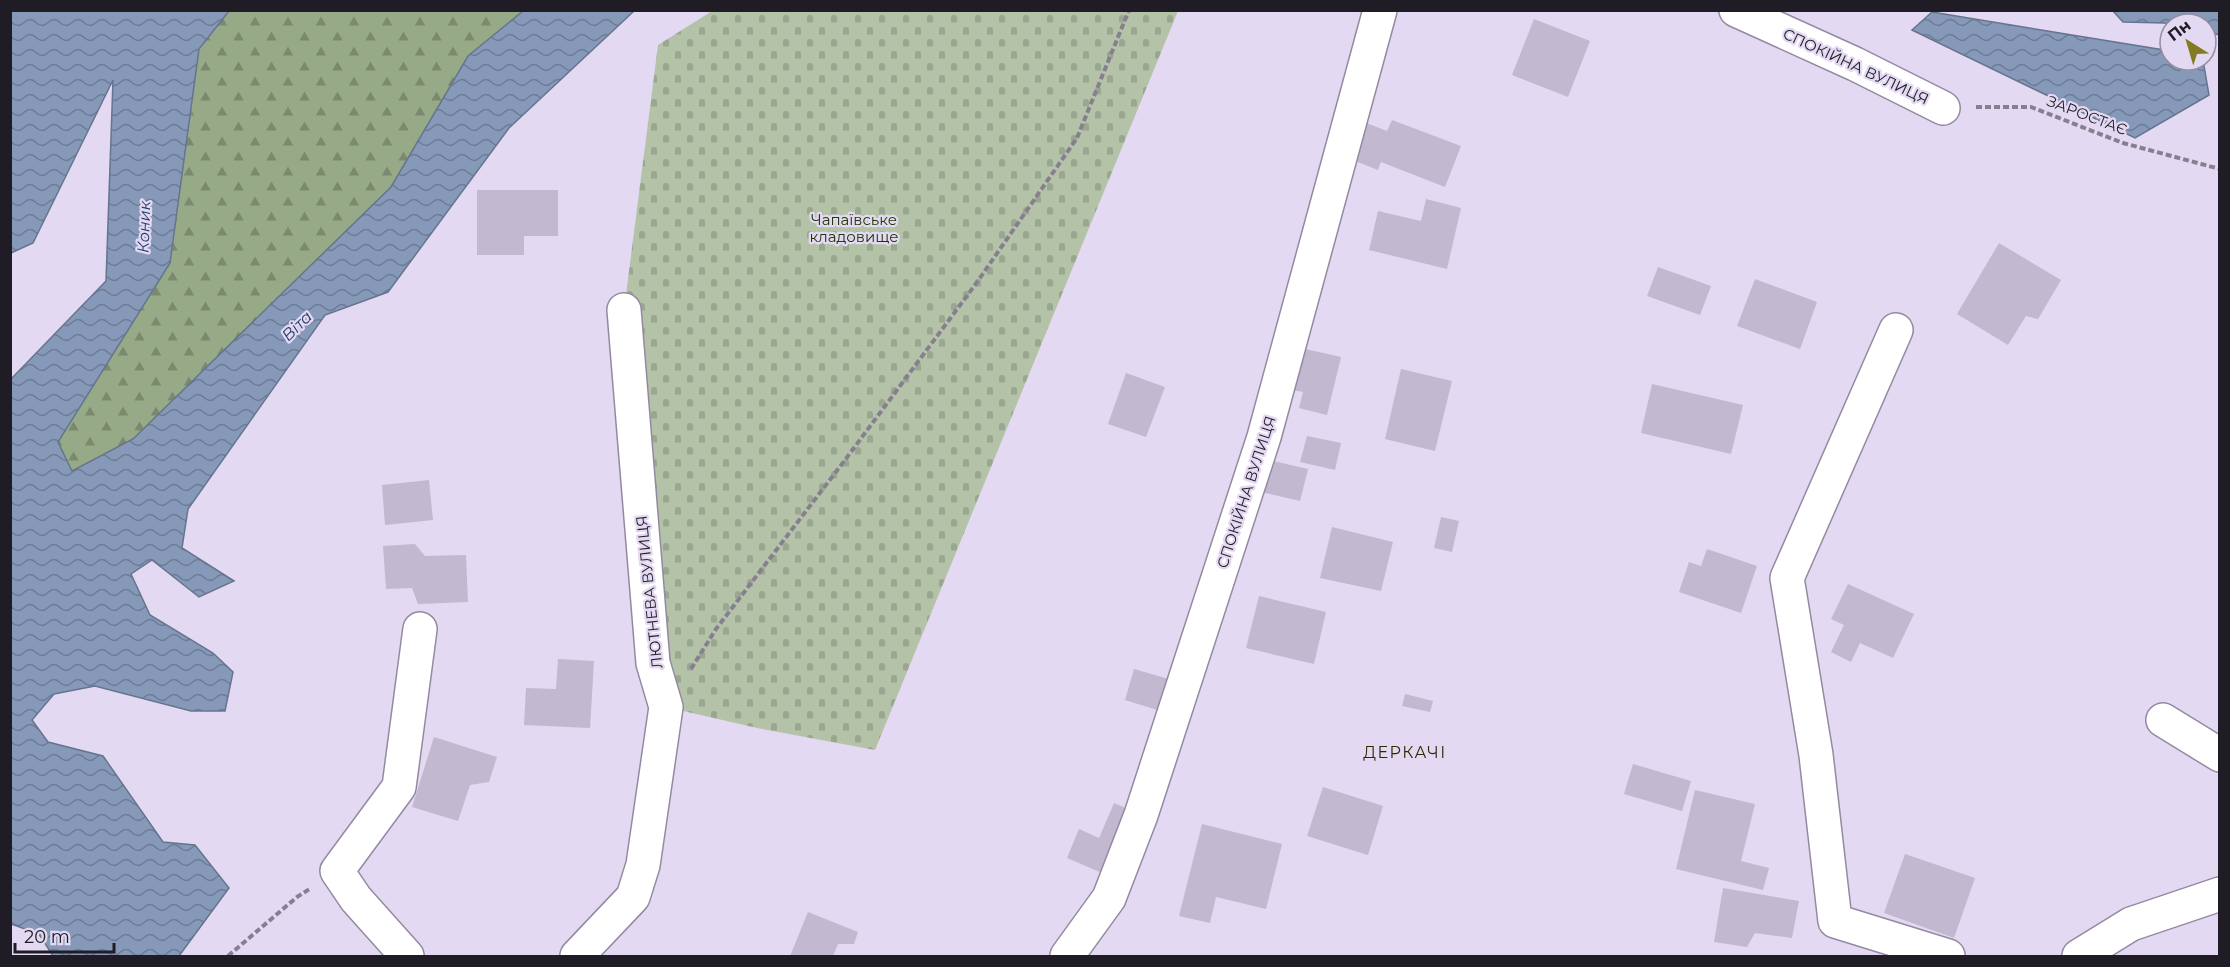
<svg xmlns="http://www.w3.org/2000/svg" width="2230" height="967" viewBox="0 0 2230 967" font-family="Montserrat,sans-serif">
  <style>
    .forest { fill: url(#forest-firs) }
    .cemetery { fill: url(#cemetery-stones) }
    .water { fill: url(#water-waves); stroke: #67748d; stroke-width: 1.5 }
    .building { fill: #c2b8d0 }
    .lines { fill: none; stroke-linecap: round; stroke-linejoin: round }
    .minor-casing { stroke: #938aa1; stroke-width: 36 }
    .path { stroke: #867f90; stroke-width: 4; stroke-dasharray: 6 3; stroke-linecap: butt }
    .minor { stroke: #fff; stroke-width: 33 }
    .labels { text-anchor: middle; dominant-baseline: central; stroke-width: 4.5; stroke-linejoin: round; paint-order: stroke }
    .street-label { font-size: 15px; fill: #201c25; stroke: #e3d9f2 }
    .park-label { font-size: 15px; fill: #203802; stroke: #e3d9f2 }
    .water-label { font-size: 16px; font-style: italic; fill: #233c68; stroke: #e3d9f2 }
    .neighbourhood-label { font-size: 16px; letter-spacing: 1.5px; fill: #2e2a00; stroke: #e3d9f2 }
  </style>
  <defs>
    <pattern id="forest-firs" width="22" height="20" patternUnits="userSpaceOnUse" patternTransform="scale(1.5)"><rect width="22" height="20" fill="#97aa88"/><path d="M5 1l3.5 6h-7zM16 11l3.5 6h-7z" fill="#7b8a6f"/></pattern>
    <pattern id="cemetery-stones" width="16" height="16" patternUnits="userSpaceOnUse" patternTransform="scale(1.5)"><rect width="16" height="16" fill="#b4c3a8"/><path d="M2 7V4a2 2 0 0 1 4 0v3zM10 15v-3a2 2 0 0 1 4 0v3z" fill="#9aa790"/></pattern>
    <pattern id="water-waves" width="16" height="10" patternUnits="userSpaceOnUse" patternTransform="scale(1.5)"><rect width="16" height="10" fill="#8699b9"/><path d="M0 5q4-4 8 0t8 0" fill="none" stroke="#6d7c96"/></pattern>
  </defs>
  <rect width="100%" height="100%" fill="#e3d9f2"/>
  <!-- forest -->
  <path class="forest" d="M229,11H523L468,56L391,187L133,439L72,472L58,442L170,263L199,49Z"/>
  <!-- cemetery -->
  <path class="cemetery" d="M712,11H1178L875,750L757,728L666,707L624,310L658,45Z"/>
  <!-- water -->
  <path class="water" d="M11,10L229,11L199,49L170,263L58,442L72,471L133,439L391,187L468,56L523,11H634L509,128L388,292L325,315L188,509L182,548L234,581L199,597L152,560L131,574L150,615L213,653L233,672L225,711H191L95,686L54,694L32,720L48,742L103,756L163,842L195,845L229,888L179,956H53L39,934L11,924V379L106,281L113,80L33,243L11,253Z
    M2113,11H2219V35L2206,31V24L2123,22Z
    M1932,12L2170,51V60H2203L2209,95L2135,138L1912,30Z"/>
  <!-- building -->
  <path class="building" d="M1534,19L1590,41L1568,97L1512,75Z
    M1392,120L1461,146L1445,187L1381,162L1378,170L1350,159L1364,122L1387,131Z
    M477,190H558V236H524V255H477Z
    M1426,199L1461,208L1447,269L1369,250L1378,211L1421,221Z
    M1999,243L2061,280L2038,319L2026,316L2008,345L1957,314Z
    M1658,267L1711,286L1700,315L1647,296Z
    M1755,279L1817,302L1800,349L1737,326Z
    M1292,346L1341,357L1327,415L1299,408L1303,392L1282,388Z
    M1401,369L1452,381L1435,451L1385,439Z
    M1126,373L1165,387L1146,437L1108,424Z
    M1652,384L1743,405L1731,454L1641,433Z
    M1307,436L1341,443L1335,470L1300,462Z
    M1265,459L1308,469L1300,501L1257,491Z
    M429,480L433,520L385,525L382,485Z
    M1441,517L1459,521L1452,552L1434,548Z
    M1332,527L1393,542L1381,591L1320,578Z
    M415,544L425,556L466,555L468,602L418,604L412,588L386,589L383,546Z
    M1707,549L1757,566L1741,613L1679,592L1689,562L1701,566Z
    M1848,584L1914,614L1893,658L1860,643L1851,662L1831,652L1844,625L1831,619Z
    M1259,596L1326,612L1314,664L1246,648Z
    M558,659L594,661L590,728L524,725L526,688L556,689Z
    M1134,669L1179,682L1170,714L1125,700Z
    M1405,694L1433,701L1430,712L1402,706Z
    M434,737L497,757L489,782L470,785L458,821L412,807Z
    M1633,764L1691,781L1682,811L1624,794Z
    M1323,787L1383,806L1368,855L1307,836Z
    M1695,790L1755,804L1741,861L1769,868L1763,890L1676,869Z
    M1114,803L1137,813L1109,876L1067,858L1079,829L1099,838Z
    M1202,824L1282,844L1266,909L1216,897L1210,923L1179,916Z
    M1905,854L1975,878L1954,938L1884,913Z
    M1723,888L1799,901L1792,938L1755,933L1747,947L1714,942Z
    M808,912L858,932L854,944H838L833,956H790Z"/>
  <g class="lines">
    <!-- minor casing -->
    <g class="minor-casing">
      <path id="minor" d="M1736,10L1855,64L1943,108
        M1896,330L1787,578L1816,755L1835,921L1948,956
        M2163,720L2220,755
        M407,956L356,899L337,871L399,787L420,629
        M577,956L633,897L643,865L666,707L653,663L624,310
        M1067,956L1109,898L1141,815L1264,437L1380,10
        M2079,956L2131,924L2220,894"/>
    </g>
    <!-- path -->
    <path class="path" d="M1976,107H2031L2123,143L2220,169
      M691,669L716,629L845,460L975,285L1077,138L1129,10
      M228,956L297,897L311,888"/>
    <!-- minor -->
    <use href="#minor" class="minor"/>
  </g>
  <g class="labels">
    <!-- street labels -->
    <g class="street-label">
      <text transform="translate(1856 66) rotate(25)">СПОКІЙНА ВУЛИЦЯ</text>
      <text transform="translate(2087 115) rotate(21)">ЗАРОСТАЄ</text>
      <text transform="translate(1246 492) rotate(-72)">СПОКІЙНА ВУЛИЦЯ</text>
      <text transform="translate(649 592) rotate(-96)">ЛЮТНЕВА ВУЛИЦЯ</text>
    </g>
    <!-- park labels -->
    <g class="park-label">
      <text x="854" y="219">Чапаївське<tspan x="854" dy="17">кладовище</tspan></text>
    </g>
    <!-- water labels -->
    <g class="water-label">
      <text transform="translate(144 227) rotate(-88)">Коник</text>
      <text transform="translate(297 326) rotate(-44)">Віта</text>
    </g>
    <!-- neighbourhood labels -->
    <g class="neighbourhood-label">
      <text x="1405" y="752">ДЕРКАЧІ</text>
    </g>
  </g>
  <!-- border -->
  <rect width="2230" height="967" fill="none" stroke="#201c25" stroke-width="24"/>
  <!-- north arrow -->
  <g transform="translate(2188 42) rotate(323)"><circle r="28" fill="#e3d9f2" stroke="#958da0" stroke-width="1.5"/>
  <path d="M0-4.5L10 22L0 15L-10 22Z" fill="#827b21"/>
  <text y="-9" font-size="16" font-weight="bold" text-anchor="middle" fill="#201c25">Пн</text>
  </g>
  <!-- scale -->
  <path d="M15 943v9h99v-9" fill="none" stroke="#201c25" stroke-width="3"/>
  <text x="24" y="943" font-size="18" fill="#201c25" stroke="#e3d9f2" stroke-width="4.5" paint-order="stroke">20 m</text>
</svg>
